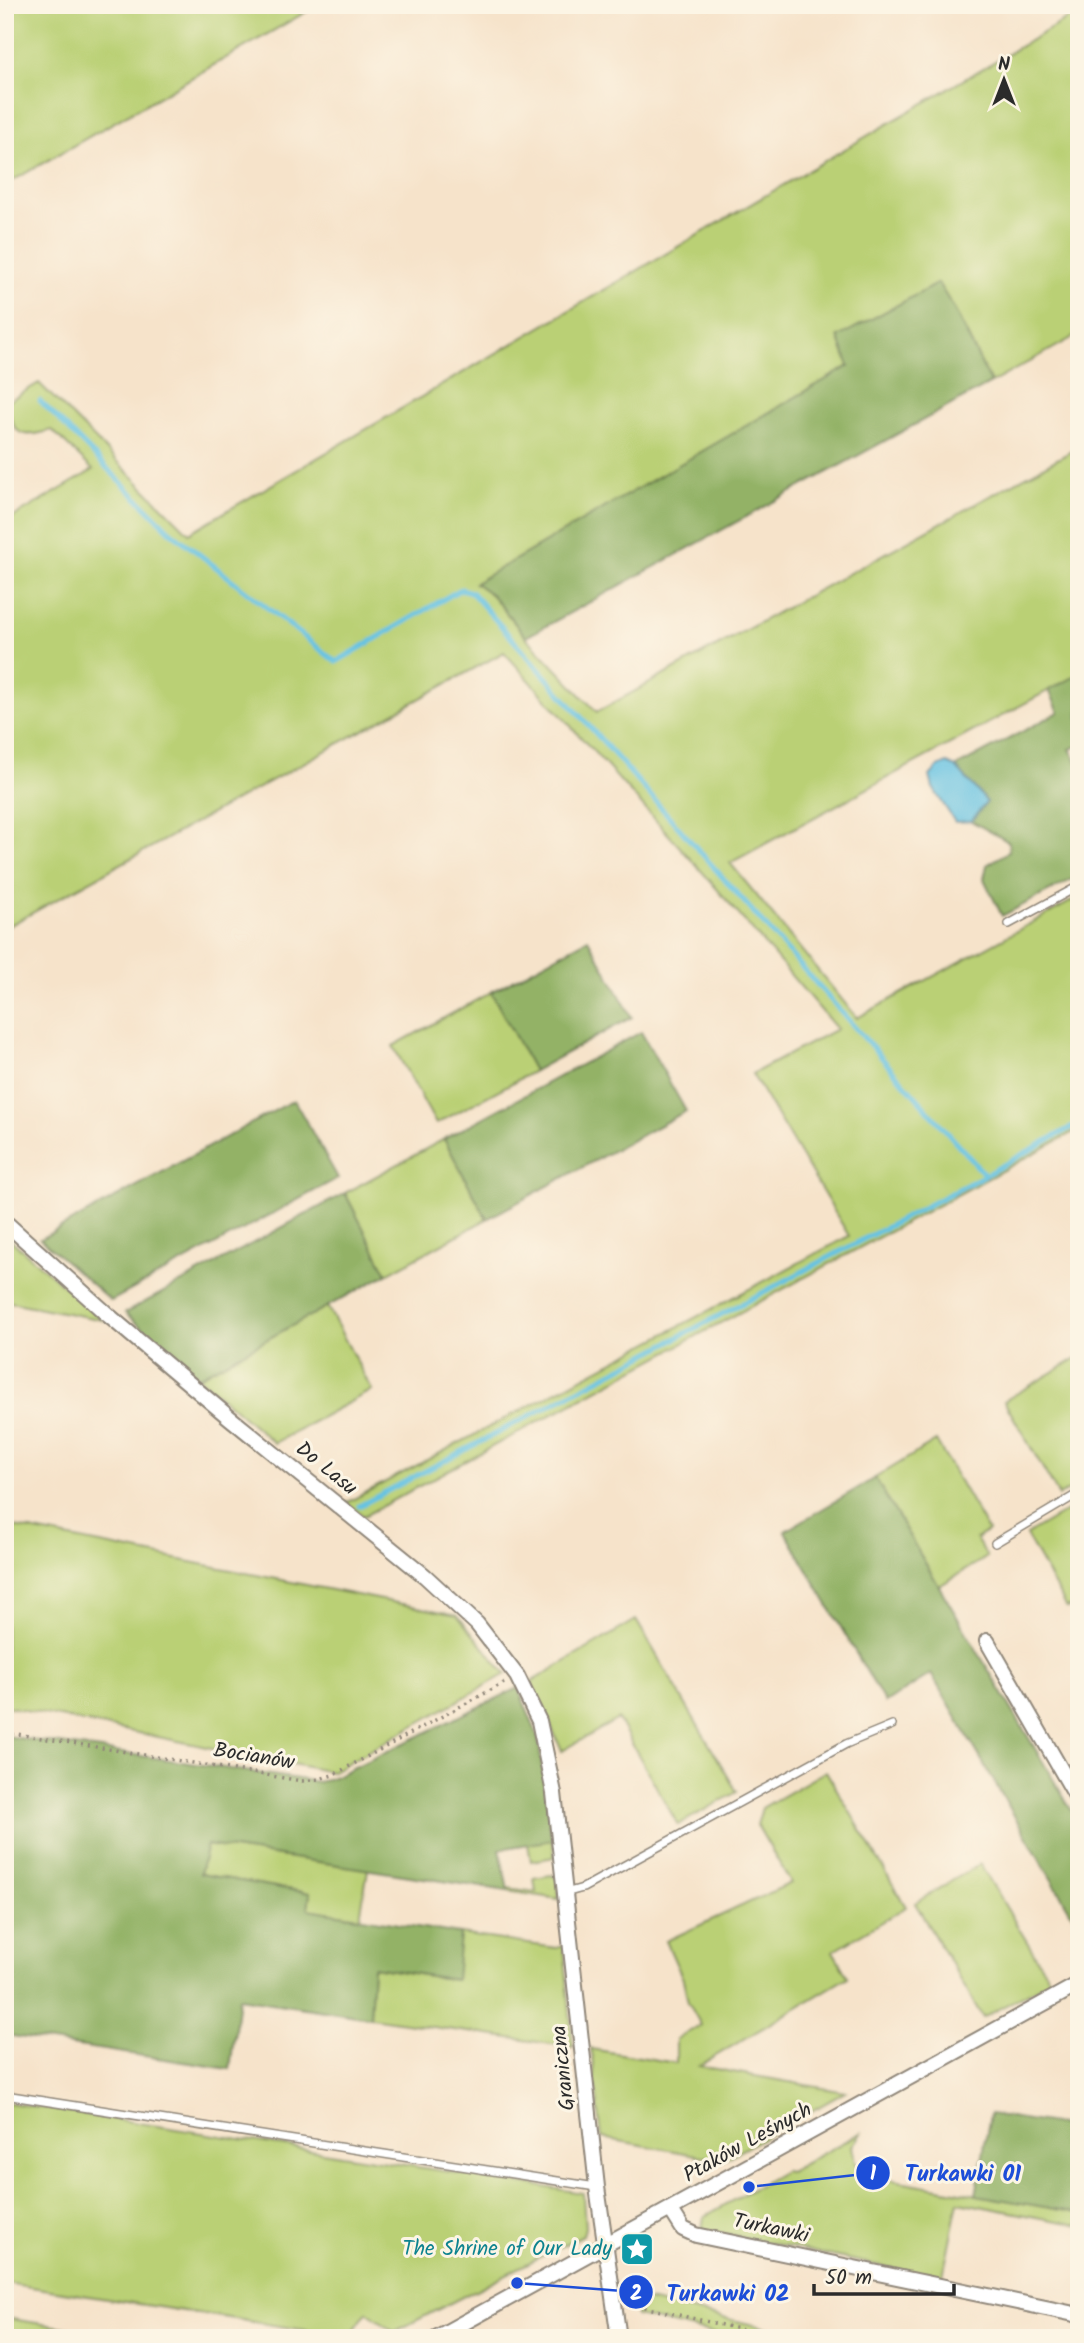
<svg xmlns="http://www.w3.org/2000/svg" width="1084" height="2343" viewBox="0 0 1084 2343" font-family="Kalam,sans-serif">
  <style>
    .green { fill: #bad074; stroke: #727e50; stroke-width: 2 }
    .forest { fill: #93b266; stroke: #5f6e48; stroke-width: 2 }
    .water { fill: #65c2e3; stroke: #487687; stroke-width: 2 }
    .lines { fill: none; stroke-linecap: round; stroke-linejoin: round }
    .stream { stroke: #65c2e3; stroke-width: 5 }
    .service-casing { stroke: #90877a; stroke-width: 10 }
    .minor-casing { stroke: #90877a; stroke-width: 18 }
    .path { stroke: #90877a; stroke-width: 3.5; stroke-dasharray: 2 5; stroke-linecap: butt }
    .service { stroke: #fff; stroke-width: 7 }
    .minor { stroke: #fff; stroke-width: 14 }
    .labels { text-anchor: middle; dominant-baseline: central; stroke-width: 6; stroke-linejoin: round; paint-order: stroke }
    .street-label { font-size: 21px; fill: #2b2b2b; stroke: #fcf5e5 }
    .culture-label { font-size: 21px; fill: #0d838f; stroke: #fcf5e5; text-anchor: end }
    .leader { fill: none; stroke: #1d4ed8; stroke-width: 2.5 }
    .callout-dot { fill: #1d4ed8; stroke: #fcf5e5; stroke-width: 2.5 }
    .mark-label { font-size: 21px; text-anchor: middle; font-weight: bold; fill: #fff }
    .callout-label { font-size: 23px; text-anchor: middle; font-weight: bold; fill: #1d4ed8; stroke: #fcf5e5; stroke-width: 6; stroke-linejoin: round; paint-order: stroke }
  </style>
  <rect width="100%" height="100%" fill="#fcf5e5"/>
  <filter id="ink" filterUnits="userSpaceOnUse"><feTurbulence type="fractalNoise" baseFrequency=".0143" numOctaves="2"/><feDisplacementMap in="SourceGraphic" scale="14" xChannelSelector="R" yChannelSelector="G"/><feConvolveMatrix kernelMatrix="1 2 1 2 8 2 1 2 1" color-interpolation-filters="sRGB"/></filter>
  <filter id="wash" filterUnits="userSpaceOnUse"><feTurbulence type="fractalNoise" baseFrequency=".00686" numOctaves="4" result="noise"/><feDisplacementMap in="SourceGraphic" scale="28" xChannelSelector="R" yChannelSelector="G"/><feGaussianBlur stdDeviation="1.57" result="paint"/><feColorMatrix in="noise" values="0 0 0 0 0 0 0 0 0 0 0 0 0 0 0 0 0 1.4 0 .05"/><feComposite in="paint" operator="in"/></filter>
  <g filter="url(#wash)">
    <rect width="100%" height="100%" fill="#f6e3ca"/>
    <!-- green -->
    <path class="green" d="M5,5H318L5,185Z
      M1079,12V334L991,383L953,307L475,583L492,595L526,637L597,712L1079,447V674L730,863L857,1018L1079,897V1129L364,1516L346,1503L849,1236L752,1074L837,1029L705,875L504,652L5,928V522L93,470L52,430C19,440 13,434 7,402L39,383L189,533Z
      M491,992L534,1071L436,1124L393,1046Z
      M444,1139L487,1219L387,1274L345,1193Z
      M5,1235L103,1320L5,1301Z
      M327,1306L372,1390L274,1443L198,1377Z
      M1079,1357V1484L1059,1496L1004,1401Z
      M936,1441L988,1531L976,1539L987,1557L939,1586L875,1478Z
      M1079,1504V1602L1067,1608L1026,1535Z
      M5,1525L457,1615L506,1674L331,1772L5,1706Z
      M636,1620L737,1792L678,1825L618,1719L562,1751L531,1682Z
      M826,1771L906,1907L833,1951L848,1977L699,2066L845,2092L724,2160L602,2138L591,2049L676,2063V2039L701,2025L688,2002L683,1979L666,1941L791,1883L757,1825L762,1808Z
      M552,1840L555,1857L531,1861L528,1844Z
      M206,1845L368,1869L360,1917L308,1909L310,1893L200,1874Z
      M980,1864L1050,1980L983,2018L915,1903Z
      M551,1875L558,1878L559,1899L508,1891L507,1888L536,1892L534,1878Z
      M460,1934L556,1948L564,1946L573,2047L370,2018L373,1967L455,1980Z
      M5,2102L583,2193L585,2228L583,2235L394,2332L367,2312L349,2337L5,2283Z
      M862,2132L852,2146L855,2164L871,2176L1079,2213V2225L958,2202L943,2275L925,2272L924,2275L702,2229L704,2217L784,2171L789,2172Z
      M635,2298L790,2333L788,2338H733L636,2316Z
      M5,2318L131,2338H5Z"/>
    <!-- forest -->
    <path class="forest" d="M938,283L953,307L991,383L526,637L492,595L475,583L849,366L838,337Z
      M1079,674V746L1070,749L1079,765V876L1002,916L984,879L987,865L1008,852L1009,842L971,821L987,802L956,767L1059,712L1049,690Z
      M588,939L632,1017L534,1071L491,992Z
      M641,1032L686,1111L487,1219L444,1139Z
      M294,1100L338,1178L111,1301L40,1239Z
      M345,1193L387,1274L198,1377L125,1313Z
      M875,1478L1079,1823V1926L931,1674L885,1703L785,1531Z
      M518,1688L538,1737L552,1840L500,1849L508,1891L207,1845L200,1874L310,1893L308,1909L460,1934L456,1980L373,1967L370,2018L239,1998L230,2069L5,2035V1736L319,1782L336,1776Z
      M990,2114L1079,2128V2213L976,2195Z"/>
    <!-- water -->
    <path class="water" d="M947,763L956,767L987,802L971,821L955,822L933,788L930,776L938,767Z"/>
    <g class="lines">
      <!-- stream -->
      <path class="stream" d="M40,401L170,531L336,662L461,589L471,592L985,1175
        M359,1506L985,1175L1079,1123"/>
    </g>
  </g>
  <g filter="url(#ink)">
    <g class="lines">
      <!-- service casing -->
      <g class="service-casing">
        <path id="service" d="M1009,924L1079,886
          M995,1543L1079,1493
          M565,1893L583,1888L846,1744L892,1725
          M5,2095L596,2187"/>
      </g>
      <!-- minor casing -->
      <g class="minor-casing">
        <path id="minor" d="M5,1222L108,1315L230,1418L425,1576L477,1624L517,1676L539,1721L554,1793L597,2187L619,2338
          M987,1641L1079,1801
          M671,2210L683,2229L696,2235L1079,2315
          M436,2338L1079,1984"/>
      </g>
      <!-- path -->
      <path class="path" d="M5,1732L302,1781L319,1779L333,1775L504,1683
        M631,2304L778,2338"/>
      <!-- service -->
      <use href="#service" class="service"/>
      <!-- minor -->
      <use href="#minor" class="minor"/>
    </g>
  </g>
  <!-- icons -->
  <defs>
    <g id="sight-square" transform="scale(1.75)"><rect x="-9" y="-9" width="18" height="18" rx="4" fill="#0f9aa8" stroke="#fcf5e5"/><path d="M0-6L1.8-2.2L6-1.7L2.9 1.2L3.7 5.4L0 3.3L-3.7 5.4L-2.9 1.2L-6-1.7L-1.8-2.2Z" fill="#fff"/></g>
  </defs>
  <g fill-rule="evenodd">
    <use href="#sight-square" x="637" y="2249"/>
  </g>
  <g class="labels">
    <!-- street labels -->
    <g class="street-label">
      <text transform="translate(326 1469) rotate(39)">Do Lasu</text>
      <text transform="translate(254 1757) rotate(9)">Bocianów</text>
      <text transform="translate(564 2068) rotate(-96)">Graniczna</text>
      <text transform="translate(748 2143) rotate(-29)">Ptaków Leśnych</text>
      <text transform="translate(771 2229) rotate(12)">Turkawki</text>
    </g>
    <!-- culture labels -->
    <g class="culture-label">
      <text x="612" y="2249">The Shrine of Our Lady</text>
    </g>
  </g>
  <!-- callouts -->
  <path class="leader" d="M749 2187L873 2173M517 2283L636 2292"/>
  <g class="callout-dot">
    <circle cx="749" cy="2187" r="7"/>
    <circle cx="517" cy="2283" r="7"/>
    <circle cx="873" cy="2173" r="18"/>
    <circle cx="636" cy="2292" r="18"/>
  </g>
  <g class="mark-label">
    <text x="873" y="2180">1</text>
    <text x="636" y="2300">2</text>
  </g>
  <g class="callout-label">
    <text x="963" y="2181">Turkawki 01</text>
    <text x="728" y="2301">Turkawki 02</text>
  </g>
  <!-- margin -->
  <rect width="1084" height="2343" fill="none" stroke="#fcf5e5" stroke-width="28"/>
  <!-- north arrow -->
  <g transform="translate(1004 80)" stroke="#fcf5e5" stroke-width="5" paint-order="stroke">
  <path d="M0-5L12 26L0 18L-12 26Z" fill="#2b2b2b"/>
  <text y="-10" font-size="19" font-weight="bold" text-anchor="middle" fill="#2b2b2b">N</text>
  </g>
  <!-- scale -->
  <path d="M814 2284v10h140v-10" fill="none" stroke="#2b2b2b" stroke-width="3.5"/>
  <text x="825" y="2284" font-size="21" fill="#2b2b2b" stroke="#fcf5e5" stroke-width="5" paint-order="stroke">50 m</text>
</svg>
